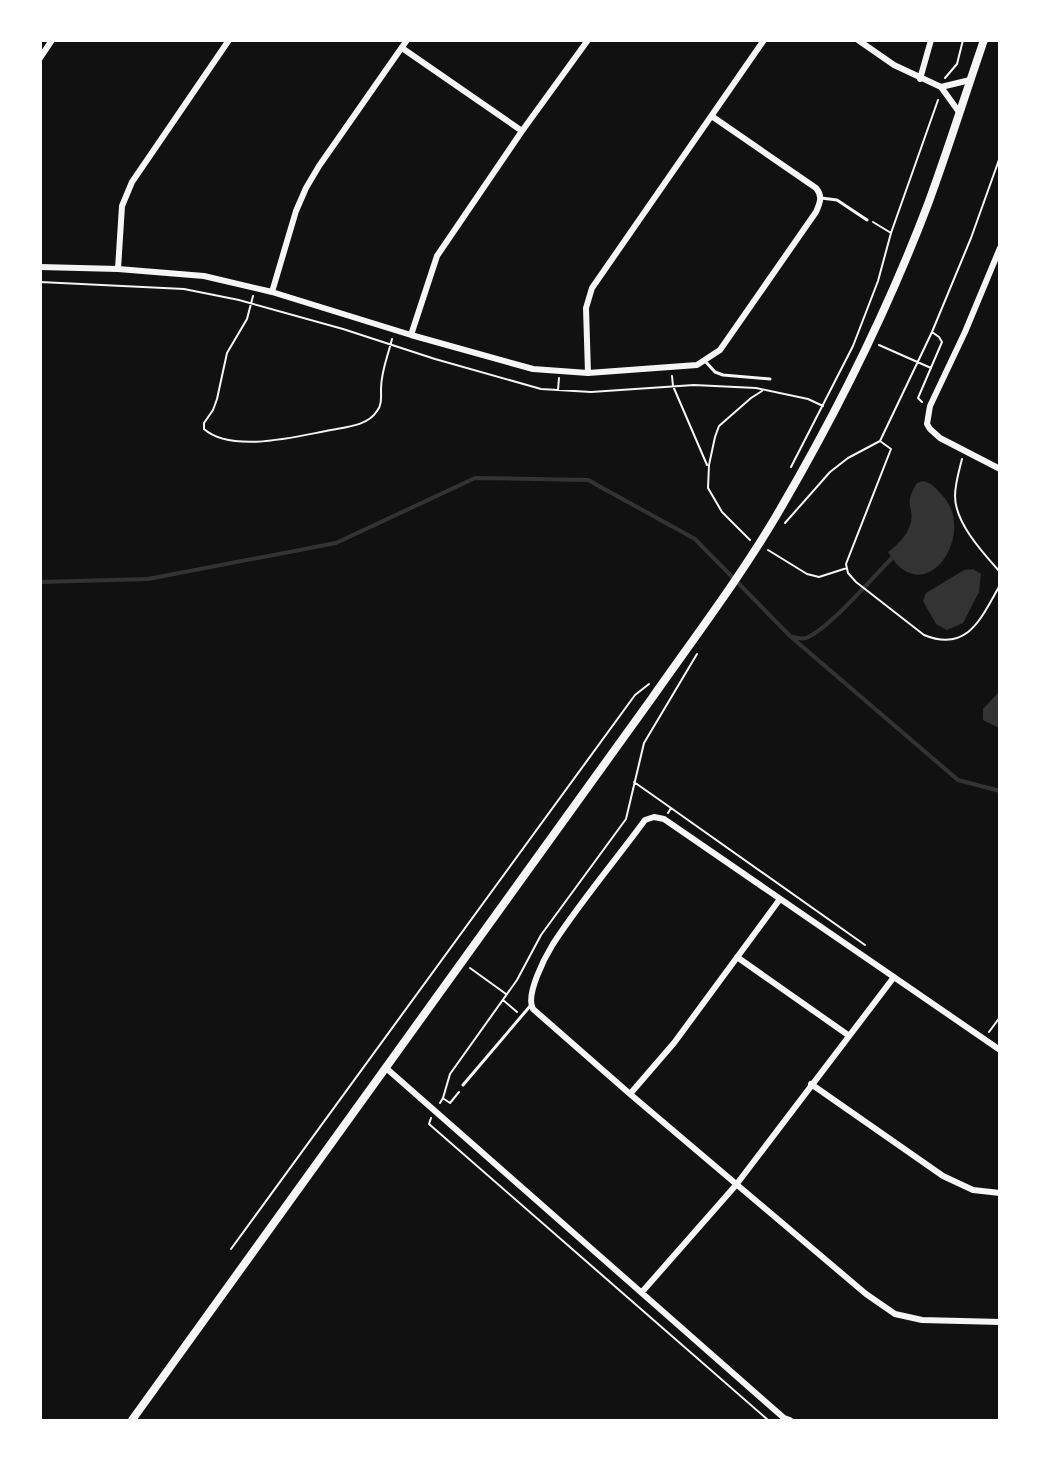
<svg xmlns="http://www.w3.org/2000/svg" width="1040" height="1461" viewBox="0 0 1040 1461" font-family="'Archivo Narrow',sans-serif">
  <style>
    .water { fill: #333 }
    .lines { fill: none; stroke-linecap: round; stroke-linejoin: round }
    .stream { stroke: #333; stroke-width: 4 }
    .path { stroke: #f5f5f5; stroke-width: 2 }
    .service { stroke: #f5f5f5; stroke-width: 3 }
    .minor { stroke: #f5f5f5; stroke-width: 6 }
    .tertiary { stroke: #f5f5f5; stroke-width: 8 }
  </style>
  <rect width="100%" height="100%" fill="#111"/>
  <!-- water -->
  <path class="water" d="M923,481C932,483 936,488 942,495C979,533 924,614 888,552C897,545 907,536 910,525C916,508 902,506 917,483Z
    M973,569L981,574L979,592L963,623L947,630L936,624L923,601L926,593L964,570Z
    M999,692V728L983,720V709Z"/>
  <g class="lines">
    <!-- stream -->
    <path class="stream" d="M40,582L148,579L336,543L475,478L588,480L695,539L790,636L958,780L1000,791
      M793,637C797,638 802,639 806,638C830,628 873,577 892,558"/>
    <!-- path -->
    <path class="path" d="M945,78L957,64L963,40
      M873,222L891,233
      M40,282L184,289L239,300L343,329L435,359L541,389L591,392L694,385L756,388L808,399L823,406
      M253,296L247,319L227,353L217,399L213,410L204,423V429C231,453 295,437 326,431C343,427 367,427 377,411C382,405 381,397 381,389C381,371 388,356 392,339
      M879,345L931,368
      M672,376L673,386L707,465
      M558,390L559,378
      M922,402L918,398L942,342L939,337L932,332
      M880,441L891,449L846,564L848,573L856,582L924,635C968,653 981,618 1000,585
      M962,459C959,471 955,484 955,496C955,523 983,553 1000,572
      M791,467L853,346L878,281L891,233L938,100
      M785,523L830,472L848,458L880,441L932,332L971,238L1000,157
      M750,540L722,512L708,488L709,465L715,437L719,426L751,398L762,391
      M768,550L807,574L819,577L847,568
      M634,782L671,808L668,813
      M671,808L865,945
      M470,968L506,994
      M503,1000L517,1012
      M989,1032L1000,1017
      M444,1099L450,1103L459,1092
      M440,1103L443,1098L450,1074L517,980L541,935L626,819L644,743L697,654
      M431,1118L429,1124L768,1420
      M231,1249L635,695L649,684"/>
    <!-- service -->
    <path class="service" d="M821,198L837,200L867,220
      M705,361L715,372L723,375L770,379
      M463,1085L531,1005"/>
    <!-- minor -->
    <path class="minor" d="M858,40L894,65L941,87L970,80
      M402,48L522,131
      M40,58L52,40
      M920,79L931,40
      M941,87L959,112
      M1000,248L965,332L930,406L927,424L930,429L940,438L1000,469
      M40,267L118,269L204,276L272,292L411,335L533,369L588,373L697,365L720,350L816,212C820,203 823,196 816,188L713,117
      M118,269L122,206L132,182L229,40
      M272,292L296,211L306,188L319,166L407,40
      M411,335L437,256L522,131L588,40
      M588,373L586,308L592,288L764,40
      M737,957L848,1035
      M1000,1050L664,819L654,817L645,820C615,861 581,901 553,944C545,957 525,995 533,1009L630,1094L866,1294L895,1314L922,1320L1000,1322
      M386,1068L784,1418L790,1420
      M811,1084L943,1176L973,1190L1000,1193
      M630,1094L674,1043L780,899
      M642,1292L736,1185L894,977"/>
    <!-- tertiary -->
    <path class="tertiary" d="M132,1420L652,698C694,638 738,580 775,518C834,418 887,312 928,204C948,150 965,95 984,40"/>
  </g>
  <!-- border -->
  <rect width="1040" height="1461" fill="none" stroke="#ffffff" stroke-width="84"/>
</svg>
